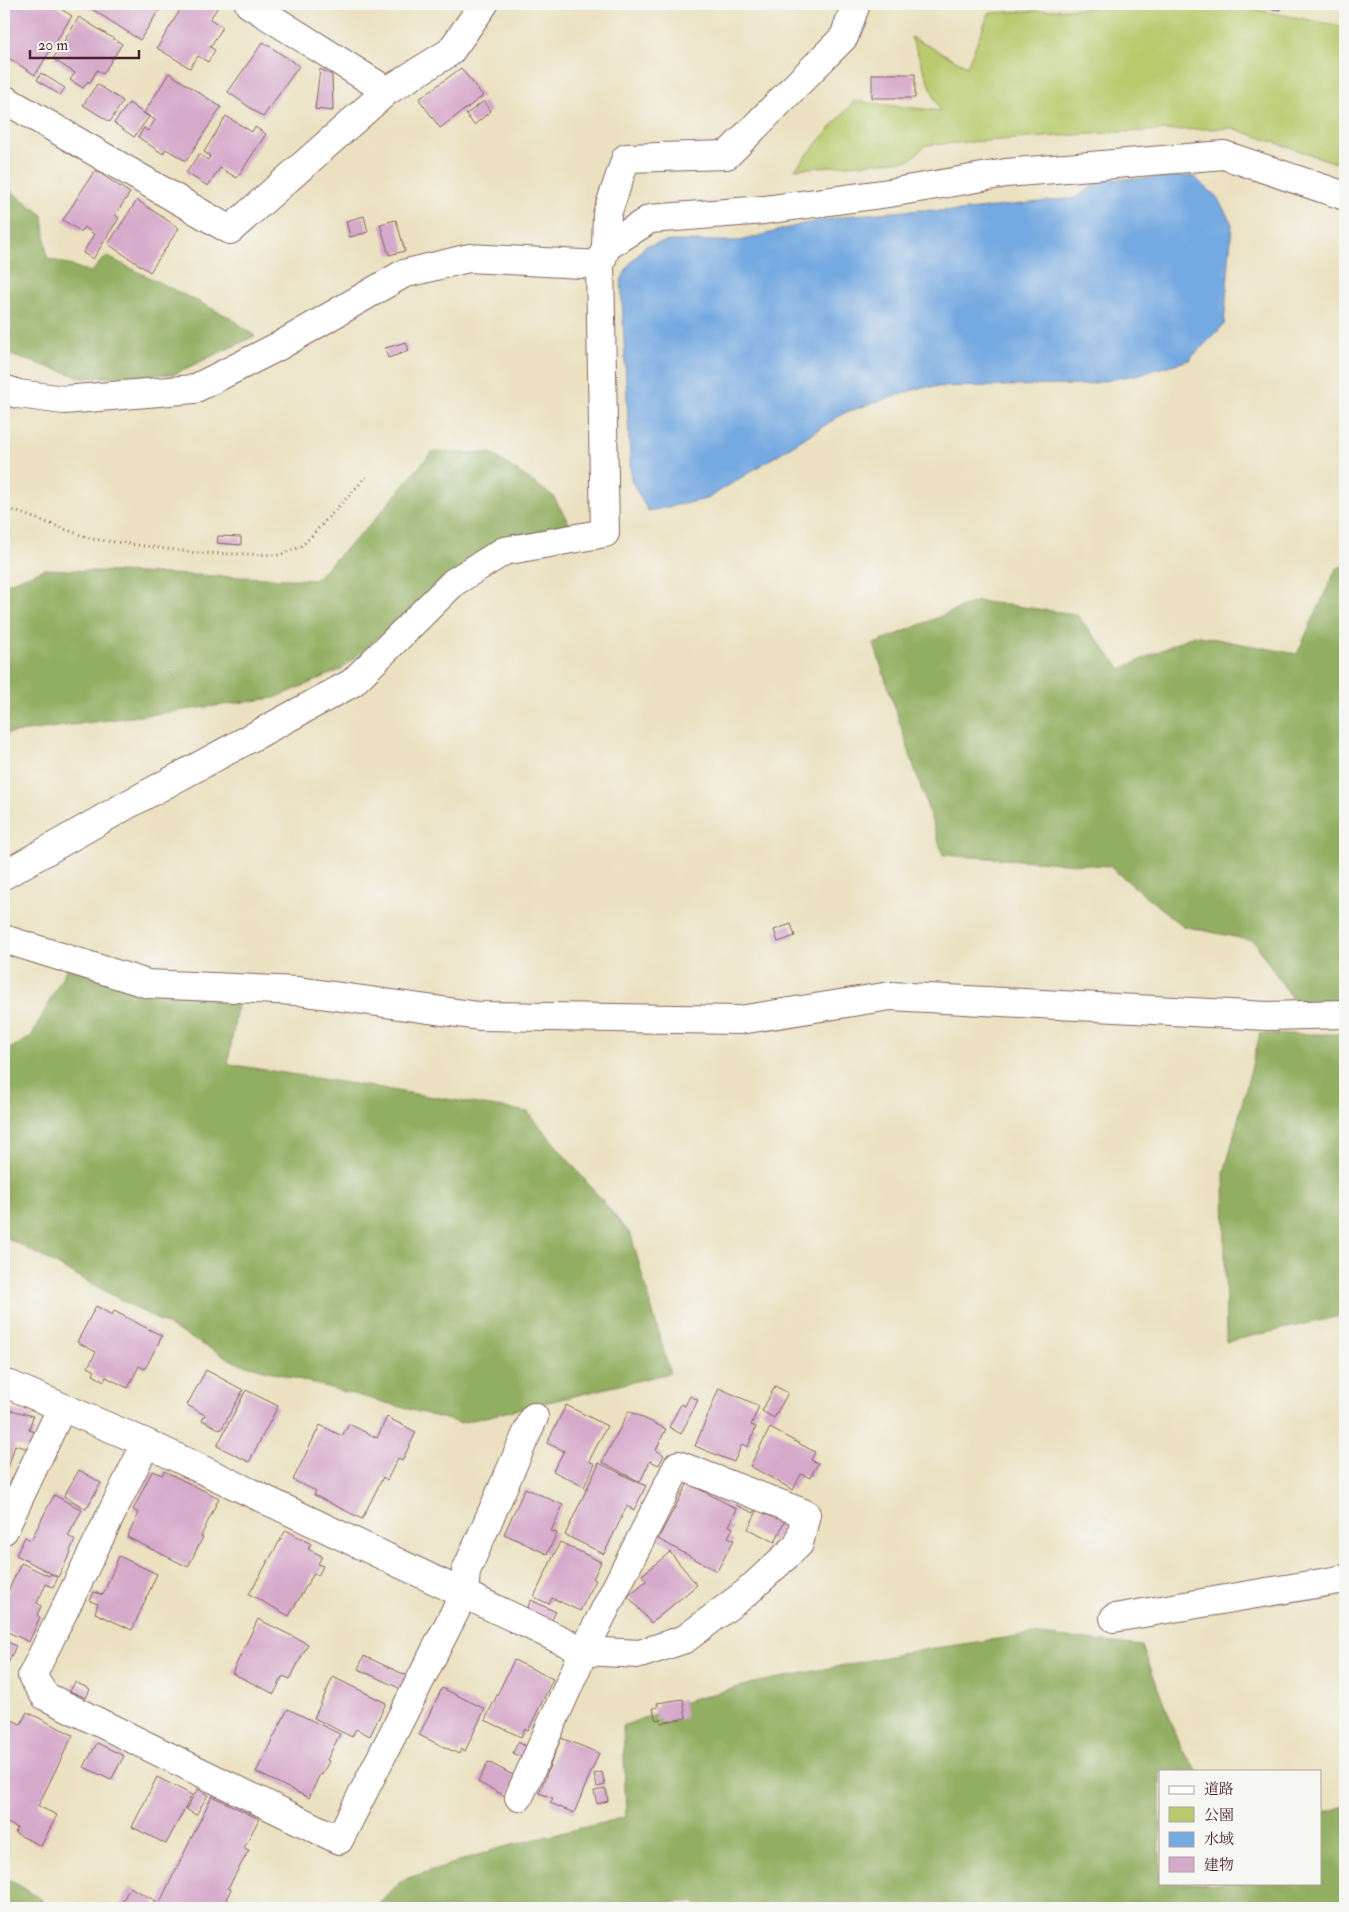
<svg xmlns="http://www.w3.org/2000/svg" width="1349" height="1912" viewBox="0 0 1349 1912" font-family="'IM FELL Double Pica','Noto Serif JP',serif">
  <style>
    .green { fill: #b8ca6d; stroke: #81744c }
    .forest { fill: #92ae60; stroke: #6e6646 }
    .water { fill: #74a9e1; stroke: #5f6486 }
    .building { fill: #d5a9ca }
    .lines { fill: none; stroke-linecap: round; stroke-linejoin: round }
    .minor-casing { stroke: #82635f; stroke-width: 30 }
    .path { stroke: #82635f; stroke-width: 3; stroke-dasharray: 1 4; stroke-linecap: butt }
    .minor { stroke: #fff; stroke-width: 28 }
  </style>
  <rect width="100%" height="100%" fill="#f6f6f2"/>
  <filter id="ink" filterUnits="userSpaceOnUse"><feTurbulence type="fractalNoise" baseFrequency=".02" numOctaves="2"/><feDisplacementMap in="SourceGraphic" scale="10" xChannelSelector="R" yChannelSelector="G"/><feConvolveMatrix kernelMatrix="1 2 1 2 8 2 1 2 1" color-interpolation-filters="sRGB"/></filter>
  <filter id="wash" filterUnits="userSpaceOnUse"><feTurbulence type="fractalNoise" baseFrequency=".0096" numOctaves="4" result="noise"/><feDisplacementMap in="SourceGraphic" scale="20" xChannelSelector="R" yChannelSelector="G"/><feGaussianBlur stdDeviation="1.12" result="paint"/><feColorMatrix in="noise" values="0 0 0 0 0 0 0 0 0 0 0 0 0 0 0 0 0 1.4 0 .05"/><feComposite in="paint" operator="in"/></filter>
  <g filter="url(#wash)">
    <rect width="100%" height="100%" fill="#ebe1c0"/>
    <!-- green -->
    <path class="green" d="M1167,4H1228L1345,27V166L1232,128L1119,132L926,145L910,160L795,169L854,101L940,111L911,37L967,66L989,13Z"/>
    <!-- forest -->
    <path class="forest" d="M4,186L43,215L47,258L91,272L106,256L229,317L255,336L174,374L83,378L4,353Z
      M432,452L491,453L553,496L571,526L446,579L340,670L275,698L4,734V585L45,569L314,580L369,526Z
      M1345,565V1001L1294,1002L1254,941L1182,926L1109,866L943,855L874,644L977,601L1076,614L1121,669L1194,635L1297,654L1336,569Z
      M67,968L239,994L228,1064L528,1112L631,1235L670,1373L460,1423L235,1362L4,1236V1052L31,1037Z
      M1260,1034H1345V1315L1226,1342L1224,1174Z
      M1032,1634L1142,1646L1182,1750L1198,1771H1160V1883H1320V1813L1345,1806V1908H708L694,1902H622L621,1908H375L402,1880L496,1849L626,1817L623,1726L691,1700L754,1683L915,1651Z
      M4,1876L41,1899L44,1908H4Z"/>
    <!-- water -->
    <path class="water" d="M1193,176L1217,197L1232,224L1224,325L1189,360L1140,374L1084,385L923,387L846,412L707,499L648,511L631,480L621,281L628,266L645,246L669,241H740L803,224L854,215L919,210L959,211L1076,198L1102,180Z"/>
    <g id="blocks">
      <!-- building -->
      <path class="building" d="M7,4H53L72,16L35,75L4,55V9Z
        M84,4H163L140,40Z
        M176,4H213L218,7L210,19L223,27L210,47L215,50L208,62L198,56L190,68L157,48L180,10L174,6Z
        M1270,4H1282L1280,10L1269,9Z
        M79,17L122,44L103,74L97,70L90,83L88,81L83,88L70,80L75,73L53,59Z
        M263,42L299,66L263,117L228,92Z
        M461,68L483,96L440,128L419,99Z
        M320,69L332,75L333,111L315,109Z
        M41,73L65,88L60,95L37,80Z
        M169,73L221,107L186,161L166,149L163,154L138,137L144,128L148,131L155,120L144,113Z
        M872,74H915V98H872Z
        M97,84L123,101L110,122L83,105Z
        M484,101L491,111L474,125L466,114Z
        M129,103L149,117L134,137L114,123Z
        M226,116L252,132L255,127L266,134L237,178L220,168L208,186L186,173L199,154L208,160L210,156L204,152Z
        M95,170L130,193L115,215L119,218L93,259L83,253L94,234L84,227L81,232L63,220Z
        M137,200L179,228L150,272L108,244Z
        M364,216L368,232L350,237L346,221Z
        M396,220L405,251L389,255L380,224Z
        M406,342L409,351L388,358L385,348Z
        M218,536L241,537V545L217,543Z
        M791,924L795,936L778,942L774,930Z
        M96,1306L112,1315L114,1311L162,1336L145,1369L139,1366L128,1388L106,1377L104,1381L93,1375L95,1371L88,1367L96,1352L77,1342Z
        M206,1370L243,1390L221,1430L202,1420L205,1415L187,1405Z
        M775,1386L788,1393L774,1418L762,1411Z
        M719,1388L759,1406L751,1425L756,1427L748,1447L742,1444L734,1462L695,1446Z
        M246,1390L278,1406L249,1462L217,1446Z
        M690,1396L698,1400L681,1434L669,1427L681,1404L685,1406Z
        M566,1405L607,1426L589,1461L595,1464L584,1487L553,1471L564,1451L547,1443Z
        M4,1408L33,1416L29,1430L35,1432L29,1449L15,1445L7,1472L4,1471Z
        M629,1411L666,1429L656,1450L664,1455L659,1465L650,1461L640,1482L602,1462Z
        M387,1417L416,1432L402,1461L398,1458L387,1480L383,1477L362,1519L314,1495L316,1491L293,1480L320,1425L342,1436L349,1424L377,1438Z
        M770,1428L815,1452L811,1460L818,1463L810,1478L801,1474L793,1490L750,1466Z
        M599,1463L646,1486L634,1510L627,1506L604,1554L565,1535Z
        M79,1470L101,1483L86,1509L64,1496Z
        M152,1471L162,1475L164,1471L219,1498L201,1536L203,1537L188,1567L127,1537L139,1513L133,1510Z
        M688,1483L737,1509L729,1526L733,1528L728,1537L734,1540L717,1571L658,1539Z
        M525,1488L563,1505L551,1531L557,1533L547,1554L504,1534Z
        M54,1495L82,1510L68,1536L75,1540L70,1551L71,1552L58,1577L16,1555L25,1537L31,1540Z
        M740,1496L758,1505L754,1513L736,1505Z
        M760,1505L786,1518L775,1542L748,1529Z
        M286,1530L311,1544L308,1549L322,1556L318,1564L323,1566L318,1576L314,1573L289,1616L249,1594Z
        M560,1542L601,1562L593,1579L596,1580L580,1611L552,1598L549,1604L534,1597Z
        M670,1552L697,1585L651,1623L628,1596L646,1581L642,1575Z
        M119,1556L157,1574L132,1630L95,1613L98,1604L90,1601L94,1592L103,1595Z
        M21,1563L49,1576L50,1574L58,1578L53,1587L46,1584L37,1603L41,1606L37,1615L40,1617L29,1642L4,1630V1597L5,1598Z
        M531,1600L556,1612L550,1623L526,1611Z
        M258,1619L308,1644L290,1679L283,1676L274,1694L232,1673Z
        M4,1640L16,1646L4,1671Z
        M364,1656L408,1676L401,1689L358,1669Z
        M514,1660L553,1679L528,1731L525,1729L521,1737L485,1720Z
        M333,1677L386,1703L370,1736L356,1729L352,1737L314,1718Z
        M75,1682L90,1689L86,1698L70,1691Z
        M442,1688L485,1709L465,1751L461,1749L459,1754L419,1735Z
        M683,1699L686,1718L661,1723V1719L656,1720L653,1708L658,1707L657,1703Z
        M288,1709L340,1734L327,1760L329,1761L322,1775L320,1774L309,1798L256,1772Z
        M27,1712L73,1735L38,1806L57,1815L41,1846L15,1833L17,1828L4,1821V1731L10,1719L21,1724Z
        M561,1738L599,1753L574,1813L550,1803L553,1798L539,1793Z
        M518,1742L531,1749L525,1759L513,1753Z
        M97,1743L124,1756L111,1780L84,1767Z
        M488,1762L517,1777L507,1797L478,1782Z
        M602,1772L605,1785L597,1787L594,1774Z
        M157,1777L192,1795L166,1844L132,1827Z
        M198,1789L208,1795L196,1815L186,1809Z
        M606,1789L608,1801L597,1804L594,1791Z
        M212,1796L259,1819L244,1848L249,1850L228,1888L231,1889L222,1908H157Z
        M130,1887L156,1901L152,1908H119Z"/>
    </g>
  </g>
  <g filter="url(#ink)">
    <use href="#blocks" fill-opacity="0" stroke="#82635f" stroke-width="1"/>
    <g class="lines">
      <!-- minor casing -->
      <g class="minor-casing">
        <path id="minor" d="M249,4L387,91
          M4,99L230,230L387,91L450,52L484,4
          M606,247L650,219L764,210L889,193L1006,173L1224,155L1345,196
          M4,389L18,394L64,400L194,389L279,346L403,274L469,258L600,265
          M4,875L127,805L352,683L454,582L504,551L605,533L600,265L606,247L607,214L626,158L727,155L844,37L856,4
          M4,939L148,984L298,991L479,1016L740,1020L890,996L1267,1016L1345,1014
          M4,1385H10L146,1443L584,1651L640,1654L685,1639L746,1593L799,1544L806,1514L678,1465L584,1651L519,1797
          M146,1443L32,1676L45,1696L339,1840L464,1594L466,1571L534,1417
          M4,1530L62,1407
          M1114,1618L1345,1579"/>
      </g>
      <!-- path -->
      <path class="path" d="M4,507L92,539L197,553L280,555L302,546L366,477"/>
      <!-- minor -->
      <use href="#minor" class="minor"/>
    </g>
  </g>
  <!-- margin -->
  <rect width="1349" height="1912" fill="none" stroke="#f6f6f2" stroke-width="20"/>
  <!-- legend -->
  <rect x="1159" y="1770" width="162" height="115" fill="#f6f6f2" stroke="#b1a0a2"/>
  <rect x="1169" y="1786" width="25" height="8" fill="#ffffff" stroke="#b1a0a2"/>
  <text x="1204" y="1794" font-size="15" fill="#4a1f2b">道路</text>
  <rect x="1169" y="1807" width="25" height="15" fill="#b8ca6d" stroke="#b1a0a2"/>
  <text x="1204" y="1820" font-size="15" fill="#4a1f2b">公園</text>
  <rect x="1169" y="1832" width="25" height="15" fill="#74a9e1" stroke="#b1a0a2"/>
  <text x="1204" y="1844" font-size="15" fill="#4a1f2b">水域</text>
  <rect x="1169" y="1857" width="25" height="15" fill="#d5a9ca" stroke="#b1a0a2"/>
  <text x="1204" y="1870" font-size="15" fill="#4a1f2b">建物</text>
  <!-- scale -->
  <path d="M30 50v8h109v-8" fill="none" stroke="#4a1f2b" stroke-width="2.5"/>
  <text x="38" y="50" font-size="15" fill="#4a1f2b" stroke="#f6f6f2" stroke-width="4" paint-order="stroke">20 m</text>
</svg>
